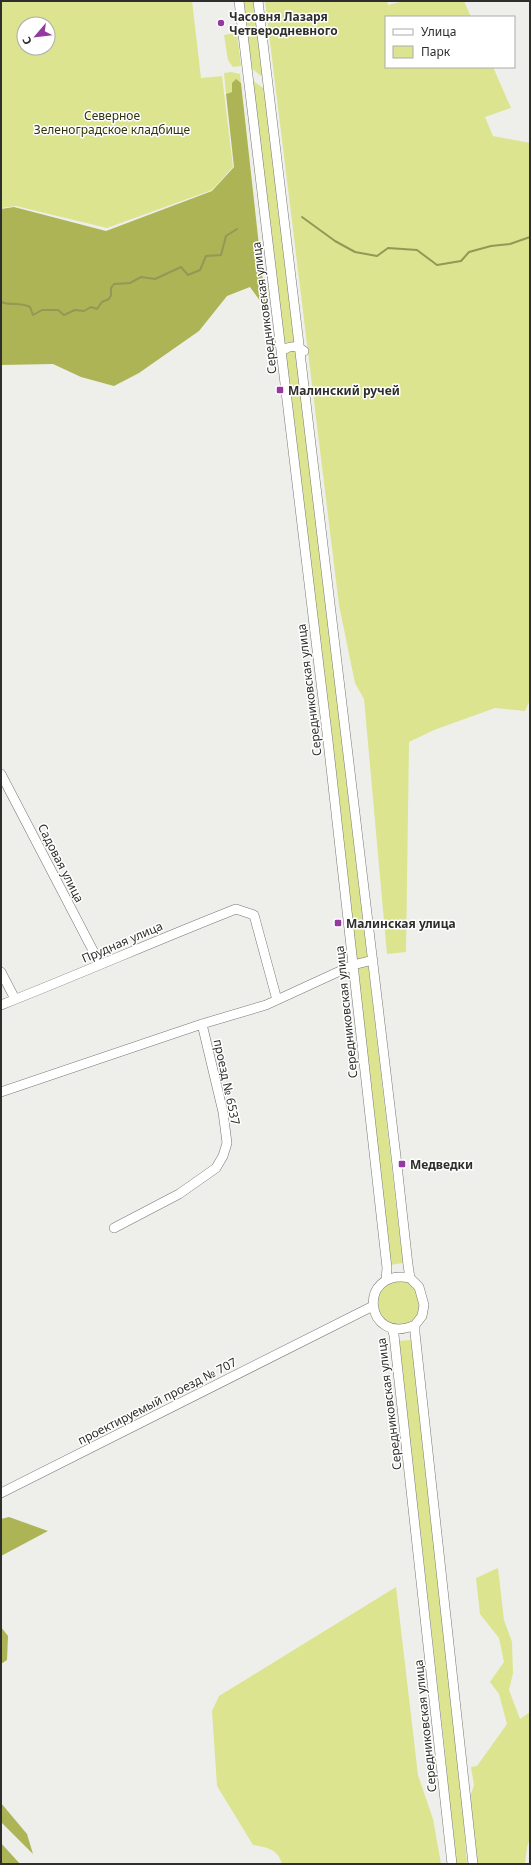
<svg xmlns="http://www.w3.org/2000/svg" width="531" height="1865" viewBox="0 0 531 1865" font-family="'Noto Sans',sans-serif">
  <style>
    .green { fill: #dce48f; fill-rule: evenodd }
    .forest { fill: #acb455 }
    .lines { fill: none; stroke-linecap: round; stroke-linejoin: round }
    .stream { stroke: #939855; stroke-width: 2 }
    .minor-casing { stroke: #777874; stroke-width: 10 }
    .minor { stroke: #fff; stroke-width: 9 }
    .poi-dot { fill: #9638a2; stroke: #fff; stroke-width: 1.5 }
    .labels { text-anchor: middle; dominant-baseline: central; stroke-width: 3; stroke-linejoin: round; paint-order: stroke }
    .poi-label { font-size: 12px; font-weight: bold; fill: #2e2e2c; stroke: #fff; text-anchor: start }
    .park-label { font-size: 12px; fill: #31340b; stroke: #fff }
    .street-label { font-size: 12px; fill: #2e2e2c; stroke: #fff }
  </style>
  <rect width="100%" height="100%" fill="#eeefea"/>
  <!-- green -->
  <path class="green" d="M1,1H192L201,78L222,76L233,167L212,190L107,228L16,206L1,208ZM24,24H48V48H24Z
    M242,1H255L265,79L251,68Z
    M265,1H387L388,5L404,1H464L471,17H386V67H493L511,108L485,117L493,136L530,143V700L525,711L495,708L434,730L409,742L406,952L387,954L364,699L355,683L339,605Z
    M237,33L241,66L233,67L228,60L224,35Z
    M231,72L240,74L241,83L236,80L232,83V92L226,94L224,73Z
    M252,80L266,90L403,1263L390,1265Z
    M390,1281L409,1282L421,1296L417,1318L406,1326C378,1321 379,1322 378,1293Z
    M411,1340L458,1751L467,1864H455L445,1752L399,1341Z
    M498,1568L504,1620L512,1642L513,1673L509,1690L520,1719L530,1712V1838L527,1847L525,1864H477L470,1797L474,1785L471,1767L477,1766L507,1724L499,1694L490,1682L504,1662L499,1638L480,1614L476,1578Z
    M396,1587L418,1775L433,1819L441,1864H282C278,1849 267,1847 253,1845L217,1786L212,1711L219,1696Z"/>
  <!-- forest -->
  <path class="forest" d="M236,79L241,83L266,309L250,287L227,296L199,331L139,373L114,386L81,377L53,364L1,365V209L14,207L106,231L212,191L234,167L226,94L232,92V83Z
    M9,1517L48,1531L1,1556V1519Z
    M1,1627L8,1636L7,1660L1,1664Z
    M1,1803L27,1834L33,1854L1,1822Z
    M1,1843L20,1864H1Z"/>
  <g class="lines">
    <!-- stream -->
    <path class="stream" d="M302,217L335,241L355,252L377,256L388,248L417,250L437,265L461,261L469,252L491,246L510,244L530,237
      M1,302C11,306 20,302 30,307L33,315L42,310H58L64,315L75,310L84,311L91,307L97,309L102,302L109,299L111,295V288L114,284L130,283L141,277L155,279L181,267L188,275L200,270L206,256L221,255L226,236L237,229"/>
    <!-- minor casing -->
    <g class="minor-casing">
      <path id="minor" d="M239,1L328,741L387,1268L386,1280
        M258,1L397,1165L408,1265L410,1278L419,1287L424,1305L422,1316L415,1325V1333L473,1864
        M281,352C289,345 296,345 304,351
        M1,774L100,964
        M1,972L15,999
        M1,1005C80,974 157,940 236,909L254,915L277,1000
        M1,1092L202,1024L266,1005L353,965L373,960
        M114,1228L179,1194L216,1168L223,1156L227,1143L223,1112L202,1024
        M410,1278C356,1268 365,1347 415,1325
        M392,1329L394,1335L452,1864
        M1,1493L373,1306"/>
    </g>
    <!-- minor -->
    <use href="#minor" class="minor"/>
  </g>
  <!-- markers -->
  <g class="poi-dot">
    <circle cx="221" cy="23" r="4"/>
    <rect x="276" y="386" width="8" height="8" rx="2"/>
    <rect x="334" y="919" width="8" height="8" rx="2"/>
    <rect x="398" y="1160" width="8" height="8" rx="2"/>
  </g>
  <g class="labels">
    <!-- poi labels -->
    <g class="poi-label">
      <text x="229" y="16">Часовня Лазаря<tspan x="229" dy="14">Четверодневного</tspan></text>
      <text x="288" y="390">Малинский ручей</text>
      <text x="346" y="923">Малинская улица</text>
      <text x="410" y="1164">Медведки</text>
    </g>
    <!-- park labels -->
    <g class="park-label">
      <text x="112" y="115">Северное<tspan x="112" dy="14">Зеленоградское кладбище</tspan></text>
    </g>
    <!-- street labels -->
    <g class="street-label">
      <text transform="translate(264 308) rotate(-97)">Середниковская улица</text>
      <text transform="translate(309 690) rotate(-97)">Середниковская улица</text>
      <text transform="translate(61 863) rotate(63)">Садовая улица</text>
      <text transform="translate(122 942) rotate(-23)">Прудная улица</text>
      <text transform="translate(346 1012) rotate(-96)">Середниковская улица</text>
      <text transform="translate(227 1082) rotate(78)">проезд № 6537</text>
      <text transform="translate(157 1401) rotate(-27)">проектируемый проезд № 707</text>
      <text transform="translate(389 1404) rotate(-97)">Середниковская улица</text>
      <text transform="translate(425 1726) rotate(-96)">Середниковская улица</text>
    </g>
  </g>
  <!-- border -->
  <rect width="531" height="1865" fill="none" stroke="#2e2e2c" stroke-width="4"/>
  <!-- legend -->
  <rect x="385" y="16" width="130" height="52" fill="#ffffff" stroke="#ababab"/>
  <rect x="393" y="29" width="20" height="6" fill="#ffffff" stroke="#ababab"/>
  <text x="421" y="36" font-size="12" fill="#2e2e2c">Улица</text>
  <rect x="393" y="46" width="20" height="12" fill="#dce48f" stroke="#ababab"/>
  <text x="421" y="56" font-size="12" fill="#2e2e2c">Парк</text>
  <!-- north arrow -->
  <g transform="translate(36 36) rotate(242)"><circle r="19" fill="#ffffff" stroke="#ababab"/>
  <path d="M0-3L7 15L0 10L-7 15Z" fill="#9638a2"/>
  <text y="-6" font-size="11" font-weight="bold" text-anchor="middle" fill="#2e2e2c">С</text>
  </g>
</svg>
